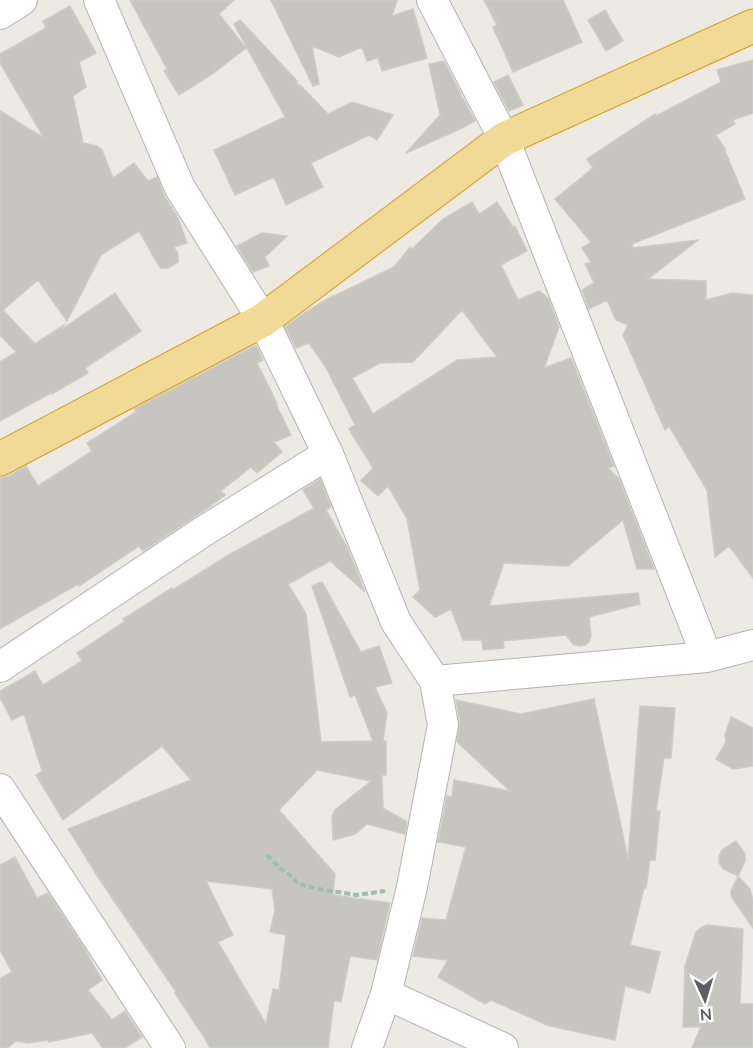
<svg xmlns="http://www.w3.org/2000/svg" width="753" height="1048" viewBox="0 0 753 1048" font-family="'Nunito Sans',sans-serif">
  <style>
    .building { fill: #c7c5c0; stroke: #d0ccc2; stroke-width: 1.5; fill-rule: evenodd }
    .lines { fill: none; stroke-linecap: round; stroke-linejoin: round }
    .minor-casing { stroke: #b0b3b7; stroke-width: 32 }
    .highway-casing { stroke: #d49d1b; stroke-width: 35 }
    .path { stroke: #9cc1a7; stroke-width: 4; stroke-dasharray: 6 3; stroke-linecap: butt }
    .minor { stroke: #fff; stroke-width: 30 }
    .highway { stroke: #f0da96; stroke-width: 33 }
  </style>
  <rect width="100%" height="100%" fill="#eceae3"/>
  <!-- building -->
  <path class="building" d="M130,0H234L219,14L246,48L211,75L179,95L164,71L167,69Z
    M271,0H397L392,16L413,9L427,58L382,71L378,58L367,61L362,47L339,57L312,46L319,84L313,86Z
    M484,0H563L582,42L513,72L493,27L497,25Z
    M70,6L96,53L79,62L86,87L73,96L83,143L97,146L102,150L113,178L134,163L148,181L157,177L165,197L178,218L187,243L174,247L178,254V262L168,268H160L139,231L101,255L67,321L38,280L3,310L35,344L64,325L62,329L115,293L141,331L85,368L88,373L52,394L51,393L0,421V362L16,352L0,335V111L44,138L0,63V54L46,28L43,21Z
    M605,10L623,41L606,51L588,20Z
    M240,20L298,82L295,83L300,85L328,114L352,102L393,115L377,140L369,135L311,163L323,187L286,205L274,177L235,195L214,150L285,117L234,24Z
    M753,60V113L733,120L735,124L716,135L725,149V151L745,199L632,244L633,248L698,240L648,279L706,281V300L732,293L753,295V578L729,546L715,557L707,490L669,426L665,430L623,335L628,325L616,320L607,300L589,309L582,290L594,283L585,264L591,262L582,248L591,242L555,199L593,168L587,159L655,114L656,116L721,82L717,70Z
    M444,61L461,94L462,98H463L475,121L458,130L406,153L440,115L429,64Z
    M508,75L523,105L509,111L494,82Z
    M472,202L479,214L497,202L513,227L515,226L527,251L501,265L518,300L539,291L548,298L559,327L544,368L571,358L614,466L608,468L619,479L654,569H637L623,520L568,566L504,563L489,606L638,593L640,604L589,617L591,636L589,642L585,645L579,646L573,644L566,635L503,641L504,648L483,650L482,640H463L451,609L435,617L413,597L420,590L407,519L388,486L378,496L361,481L373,468L349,429L355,425L325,366L309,343L296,348L285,327L304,313L332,296V297L394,267L410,247L412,249L443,219ZM462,310L497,357L457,360L373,414L352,378L380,363L413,362Z
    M262,233L287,236L265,257L269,266L253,272L237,246Z
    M256,345L263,360L257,363L277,403L276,404L291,435L274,442L282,452L257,473L251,467L221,491L225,495L208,508L143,551L139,546L79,586L78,584L0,629V478L9,476L26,466L38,486L92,451L87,443L136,412L134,409Z
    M320,479L331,507L326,510L347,547L365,592L330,561L288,584L306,614L321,742L373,741L355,695L350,697L312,586L322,582L361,652L379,646L392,683L375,687L387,713L383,741H386V775H382L383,808L407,822L405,834L367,824L355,834L333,840L332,817L335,810L371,781L317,770L279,810L335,874L333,895L390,903L377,960L350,956L341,1002L334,1000L328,1048H210L200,1030H199L175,993L176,992L100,880L68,829L191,780L162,746L63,820L36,775L42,771L24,714L12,720L0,698V691L35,671L43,685L82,661L77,653L125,621L123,619L172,588L173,590L225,557L314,508L303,490ZM206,881L272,889L275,910L270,932L286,935L279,990L273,989L266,1024L218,942L233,935Z
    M594,699L628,859L640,706L675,708L671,758H664L656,811H660L655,860H650L646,888H644L630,945L660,952L650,993L625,986L615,1040L545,1025V1024L491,1000L485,1004L438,977L448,960L413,956L422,918L446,920L466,847L438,842L447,796L452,797L454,780L510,791L457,742L460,722L456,700L521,714Z
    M731,717L753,728V766L733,769L716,759L726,742L725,735Z
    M736,841L745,854V861L738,876L723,869L719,863V857L722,850Z
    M15,857L37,898L48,893L84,948L102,980L88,990L112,1020L125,1011L142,1037L125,1048H103L92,1033L49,1042L48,1040L29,1043L16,1041L7,1048H0V978L12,972L0,950V865Z
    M738,876L750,889L753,901V928L732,898L731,894V891Z
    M707,925L743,929L740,1004H753V1048H692L701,1027H683L685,966L696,932L701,928Z"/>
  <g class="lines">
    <!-- minor casing -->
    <g class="minor-casing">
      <path id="minor" d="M99,0L180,188L263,320L328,454L396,622L435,681L443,725L412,887L386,994L367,1048
        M432,0L504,139L707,657
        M0,14L22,0
        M0,667L204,531L328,454
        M435,681L707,657L753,645
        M0,789L170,1048
        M386,994L503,1048"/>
    </g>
    <!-- highway casing -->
    <g class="highway-casing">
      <path id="highway" d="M0,459L263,320L504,139L753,26"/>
    </g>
    <!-- path -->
    <path class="path" d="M267,855L281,869L293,877L298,884L318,889L357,895L385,891"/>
    <!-- minor -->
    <use href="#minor" class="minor"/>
    <!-- highway -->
    <use href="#highway" class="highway"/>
  </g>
  <!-- north arrow -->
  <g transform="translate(705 1000) rotate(176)" stroke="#ffffff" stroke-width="4.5" paint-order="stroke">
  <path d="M0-4.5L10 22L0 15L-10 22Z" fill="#5b5e62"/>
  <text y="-9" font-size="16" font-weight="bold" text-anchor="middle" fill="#5b5e62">N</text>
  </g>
</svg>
